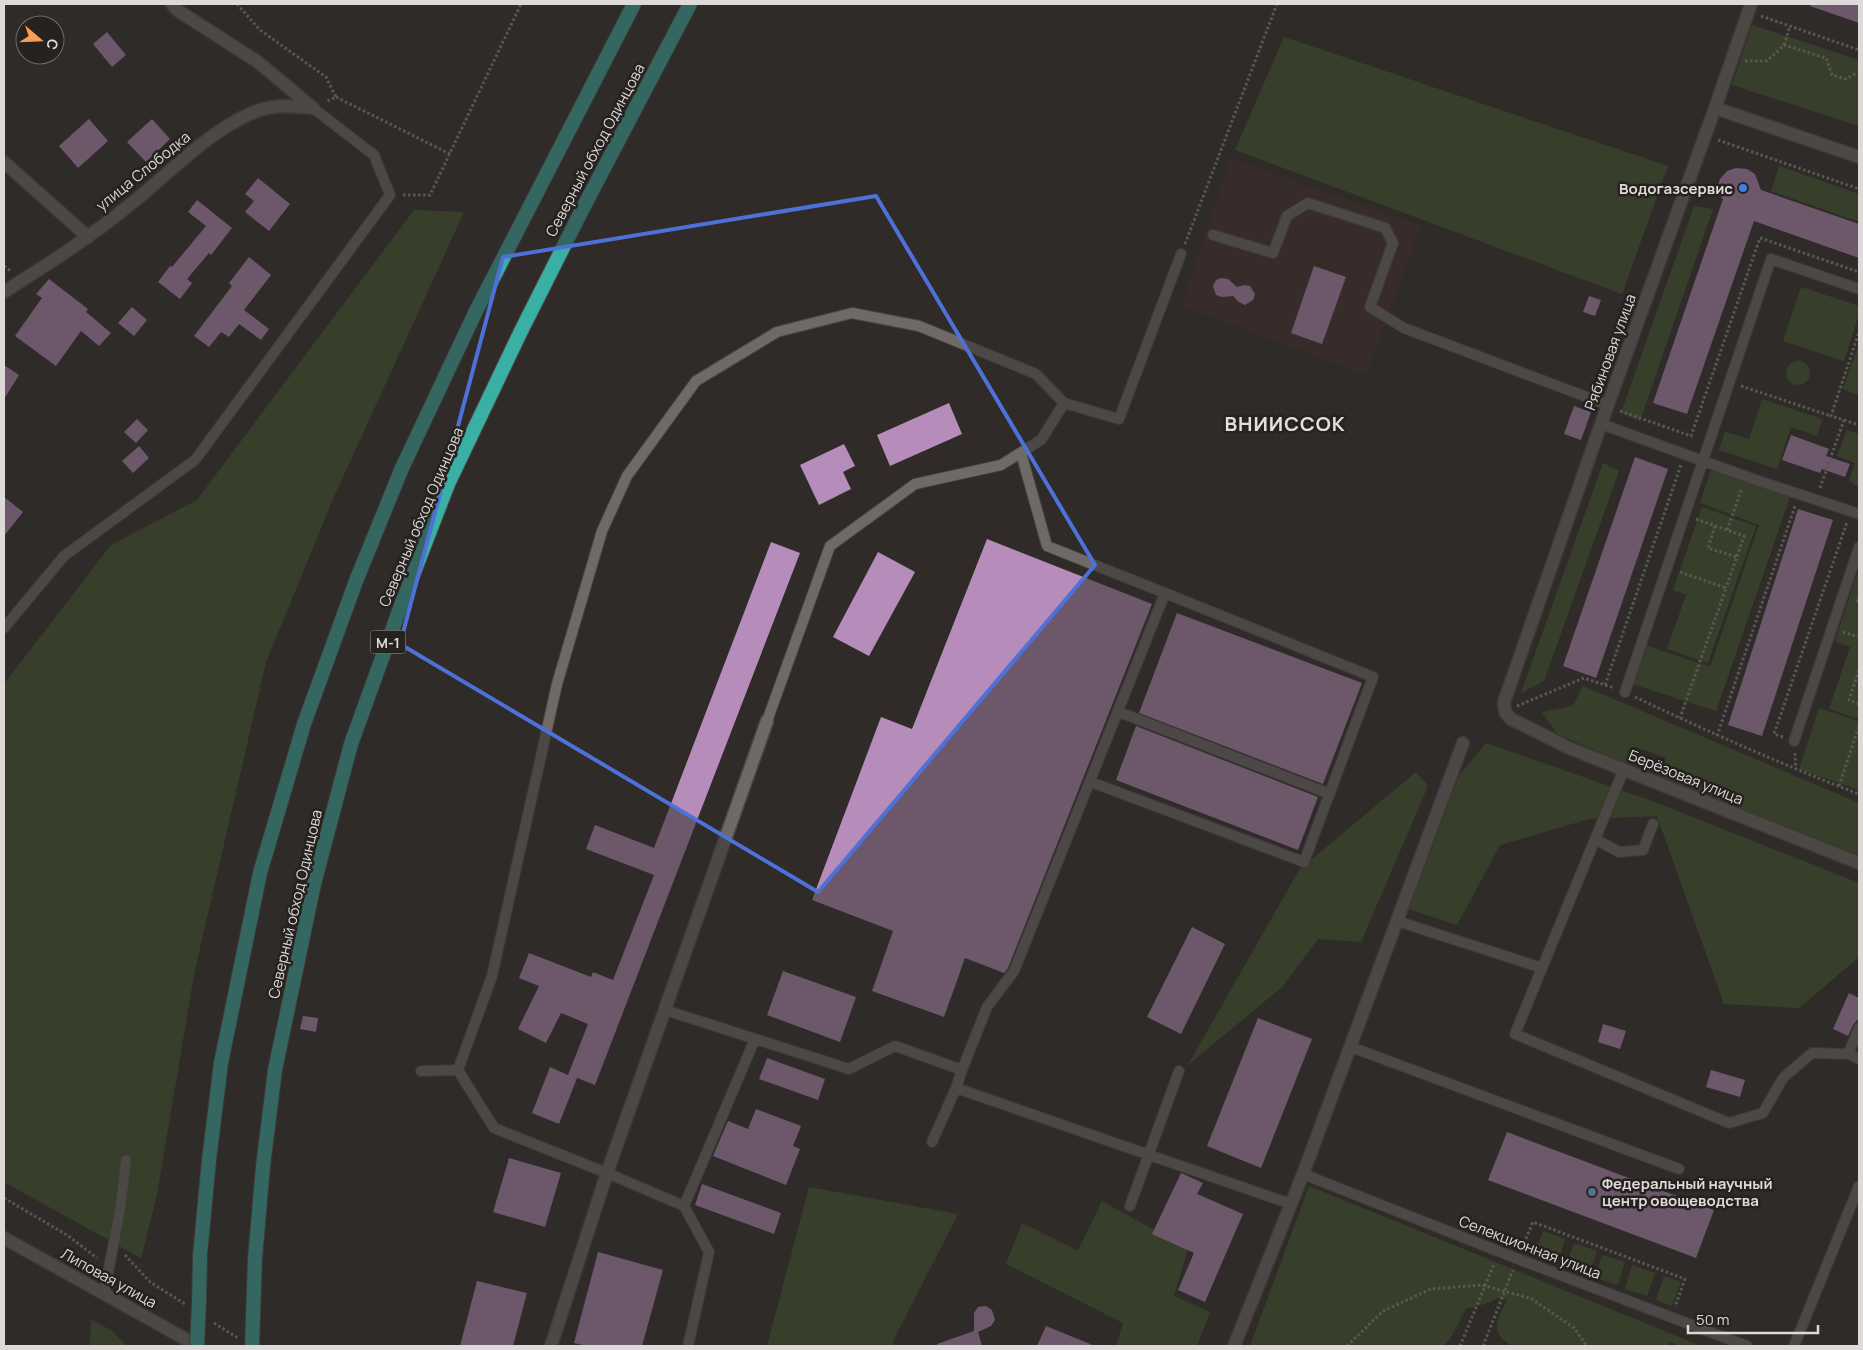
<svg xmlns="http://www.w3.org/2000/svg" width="1863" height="1350" viewBox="0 0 1863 1350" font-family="Manrope,sans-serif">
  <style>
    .industrial { fill: #422e2c }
    .green { fill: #40582b }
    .building { fill: #b68cbb }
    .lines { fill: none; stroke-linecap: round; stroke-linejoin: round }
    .service-casing { stroke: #4b4745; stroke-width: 12 }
    .minor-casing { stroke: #4b4745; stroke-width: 15 }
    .tertiary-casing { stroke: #4b4745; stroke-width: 15 }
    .trunk-casing { stroke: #4b4745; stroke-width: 16 }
    .path { stroke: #8d8a88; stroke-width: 3; stroke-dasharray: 2.5 2.5; stroke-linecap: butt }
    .service { stroke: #706a67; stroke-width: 10 }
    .minor { stroke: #706a67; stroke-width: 12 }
    .tertiary { stroke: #706a67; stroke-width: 12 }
    .trunk { stroke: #3aafa4; stroke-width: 14 }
    .trunk-bridge-casing { stroke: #4b4745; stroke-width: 16; stroke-linecap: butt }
    .trunk-bridge { stroke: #3aafa4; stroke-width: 14 }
    .marked { fill: none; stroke: #4d71d8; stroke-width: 4; stroke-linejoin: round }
    .shop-dot { fill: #3f7fe0; stroke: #26221f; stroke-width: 2 }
    .service-dot { fill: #5c6f8a; stroke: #26221f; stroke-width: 2 }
    .labels { text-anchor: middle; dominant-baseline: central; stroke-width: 5; stroke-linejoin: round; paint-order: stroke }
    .shield { fill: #26221f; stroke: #a6a3a1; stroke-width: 1 }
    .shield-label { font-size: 14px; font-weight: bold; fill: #dddad9 }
    .street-label { font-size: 15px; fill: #dddad9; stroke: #26221f }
    .poi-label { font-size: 15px; font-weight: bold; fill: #dddad9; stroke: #26221f; text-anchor: end }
    .district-label { font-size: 20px; font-weight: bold; letter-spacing: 1px; fill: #e5dfdb; stroke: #26221f }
  </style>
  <rect width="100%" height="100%" fill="#302b29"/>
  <!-- industrial -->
  <path class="industrial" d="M1230,158L1421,226L1366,375L1181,305Z"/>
  <!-- green -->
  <path class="green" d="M1752,25L1859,60V126L1732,85Z
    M1284,37L1668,166L1622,294L1235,150Z
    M1779,166L1859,194V222L1771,191Z
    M1694,206L1713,209L1640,421L1621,413Z
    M414,210L464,212L333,499L266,662L194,974L157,1195L141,1258L4,1182V684L111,545L197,500Z
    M1801,287L1859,306V314L1844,361L1783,341Z
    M1858,346H1859V395L1843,389Z
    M1786 373a12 12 0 1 1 24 0a12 12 0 1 1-24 0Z
    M1762,399L1822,419L1817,436L1791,427L1777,469L1719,450L1725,432L1749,439Z
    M1847,430L1859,434V488L1849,480L1855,463L1837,456Z
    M1603,463L1619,471L1544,681L1521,693Z
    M1711,470L1790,497L1716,711L1632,684L1645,645L1710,667L1759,525L1700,503Z
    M1702,507L1756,526L1708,663L1667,649L1686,595L1673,590Z
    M1859,568V719L1829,709L1850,647L1835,641Z
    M1583,686L1859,803V856L1659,776L1666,758L1635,747L1628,764L1557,734L1542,712L1573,706Z
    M1819,708L1859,721V790L1799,769Z
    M1486,743L1655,802L1859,883V957L1799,1008L1724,1004L1657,816L1589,819L1500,845L1457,925L1409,909L1459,776Z
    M1416,772L1428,786L1361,942L1318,939L1282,987L1188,1065L1299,870Z
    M1309,1186L1701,1346H1680L1669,1342V1346H1512C1489,1332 1497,1320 1507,1300L1497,1298L1488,1303L1466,1309L1450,1339L1443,1346H1250Z
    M809,1187L958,1214L893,1341L894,1346H767Z
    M1102,1201L1188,1249L1174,1296L1210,1312L1197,1346H1116L1123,1323L1006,1264L1022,1223L1078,1251Z
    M1543,1231L1565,1239L1558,1262L1535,1254Z
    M1574,1243L1597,1251L1589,1274L1566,1266Z
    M1602,1255L1625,1262L1618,1285L1595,1278Z
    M1632,1265L1655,1273L1647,1296L1625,1289Z
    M1664,1276L1681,1282L1672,1306L1656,1300Z
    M91,1319L112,1331L127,1346H90Z"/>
  <!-- building -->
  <path class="building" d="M1811,4H1859V23L1810,6Z
    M107,32L126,55L112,67L93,44Z
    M89,119L108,141L78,168L59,146Z
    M152,119L170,139L146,162L127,142Z
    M1736,168L1747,169L1755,174L1761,190L1859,224V258L1754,221L1687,414L1653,403L1723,199L1716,191L1720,179L1727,171Z
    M258,178L290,204L269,231L245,212L254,201L245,194Z
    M197,200L232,228L211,255L209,253L187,279L192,283L180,299L158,282L170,266L172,267L206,226L188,212Z
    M249,257L271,275L244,310L269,329L261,340L239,324L229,337L221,332L209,347L194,336L232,286L229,283Z
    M1314,266L1346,277L1322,344L1291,333Z
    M1221,278L1228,279L1237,287L1244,285L1250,286L1255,294L1253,300L1245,305L1239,302L1233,296L1222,297L1216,295L1213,286L1216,280Z
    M49,279L88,309L86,312L111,333L99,346L81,331L56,366L15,336L42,298L36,294Z
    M1589,296L1601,300L1595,316L1583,312Z
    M132,307L147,320L134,336L118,323Z
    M4,365L19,375L4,399Z
    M949,403L962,434L890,466L877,435Z
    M1574,406L1591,412L1581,440L1564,434Z
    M137,419L148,430L136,443L124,432Z
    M1791,435L1829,449L1826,456L1850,464L1845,477L1822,469L1820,473L1782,460Z
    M844,444L855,466L843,472L851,489L819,505L800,465Z
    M139,446L149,458L133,473L122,461Z
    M1635,457L1668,469L1596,678L1563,666Z
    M4,497L23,512L4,536Z
    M1798,509L1833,520L1762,736L1728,725Z
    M987,539L1152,604L1008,968L1004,973L965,958L944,1017L872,991L893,931L812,900L881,717L912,729Z
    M771,542L800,553L595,1085L572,1076L577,1078L559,1124L532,1113L550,1067L568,1075L588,1024L561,1013L546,1043L518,1029L539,986L519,978L529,953L591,977L593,972L613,980L654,875L586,849L595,825L654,848Z
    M878,552L915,572L869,656L833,637Z
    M1177,613L1362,683L1323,784L1139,713Z
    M1136,726L1318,797L1298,850L1116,780Z
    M1192,927L1225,944L1181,1034L1147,1017Z
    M783,971L856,997L840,1042L767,1015Z
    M1849,993L1859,998V1018L1853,1025L1848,1036L1833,1029Z
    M303,1016L318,1018L316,1032L300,1029Z
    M1258,1018L1312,1039L1261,1168L1207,1146Z
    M1603,1024L1626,1031L1620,1049L1598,1042Z
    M767,1058L825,1079L818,1100L759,1079Z
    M1711,1070L1745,1080L1740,1097L1706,1087Z
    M756,1109L801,1126L793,1146L800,1149L786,1185L713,1156L728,1121L748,1129Z
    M1507,1132L1714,1210L1696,1258L1488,1180Z
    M509,1158L561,1173L545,1227L493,1212Z
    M1181,1173L1203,1183L1197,1194L1243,1214L1205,1302L1178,1290L1194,1253L1152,1234Z
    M702,1184L781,1213L774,1234L695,1205Z
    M598,1252L663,1270L642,1346H587L574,1343Z
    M477,1281L527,1293L513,1346H460Z
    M986,1306L992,1310L995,1320L991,1326L978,1332L982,1346H937V1344L974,1331V1313L978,1307Z
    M1046,1326L1095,1346H1037Z"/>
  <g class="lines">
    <!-- service casing -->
    <g class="service-casing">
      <path id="service" d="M1213,235L1273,253L1287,216L1308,203L1385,228L1393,243L1370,307L1404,328L1608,405
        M1601,424L1753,479L1859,514
        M4,628L64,556L195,460L390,195L374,155L313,108
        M1625,692L1771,259L1859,289
        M1119,712L1330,794
        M767,721L830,546L915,484L1001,465L1041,440L1064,403L1119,419L1181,254
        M1794,741L1859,547
        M1091,782L1304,862L1373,677L1165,593
        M1595,839L1619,852L1643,850L1653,824
        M1397,921L1542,968L1515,1034L1729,1123L1763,1113L1783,1078L1812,1053L1848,1054L1859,1059
        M1542,968L1624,769
        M665,1010L849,1069L895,1046L962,1070L956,1088L1291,1204
        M1351,1047L1679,1169
        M1848,1054L1859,1028
        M458,1070L492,976L557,684L602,531L627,476L696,381L777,332L852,313L919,326L1036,374L1064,403
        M962,1070L987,1007L1014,971L1165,593L1047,546L1021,453
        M421,1071L458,1070L494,1128L607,1173L684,1206L709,1252L688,1346
        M932,1142L956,1088
        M1303,1174L1518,1259L1747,1346
        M684,1206L755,1039
        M1130,1206L1179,1071
        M104,1294L120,1210L126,1160
        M1794,1346L1859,1186"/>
    </g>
    <!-- minor casing -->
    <g class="minor-casing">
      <path id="minor" d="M172,4L177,10L258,62L313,108
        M1751,4L1715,108L1601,424L1504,702L1505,712L1511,719L1569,748L1859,863
        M1715,108L1859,157
        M4,162L88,237
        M4,292C48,264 92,236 132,203C171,172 207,132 254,112C273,104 293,106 313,108
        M551,1346L607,1173L767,721
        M1234,1346L1303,1174L1463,743"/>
    </g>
    <!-- tertiary casing -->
    <g class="tertiary-casing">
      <path id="tertiary" d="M4,1238L198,1346"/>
    </g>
    <!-- trunk casing -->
    <g class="trunk-casing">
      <path id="trunk" d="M199,1303L200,1255L209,1160L221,1063L260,873L304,724L356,581L402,468L476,311L634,4
        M252,1346L255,1259L263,1166L275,1070L314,884L351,744L402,603L448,484L521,331L582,210L690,4"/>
    </g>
    <!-- path -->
    <path class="path" d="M237,4L260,30L326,77L336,97L325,102
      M1761,16L1859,50
      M1784,45L1790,26
      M1745,61H1767L1784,45L1826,58L1832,75L1845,79L1859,72
      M336,97L450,154
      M1718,140L1859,189
      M403,195H430L521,4
      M1185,244L1277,4
      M4,266L12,272
      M1741,386L1831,416
      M1620,411L1691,436L1760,238L1859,272
      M1844,420L1859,425
      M1820,488L1844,420L1831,416L1859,332
      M1696,519L1744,536L1726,588
      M1715,526L1708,548L1737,557
      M1727,530L1742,488
      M1680,572L1726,588L1680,718
      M1857,602L1859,597
      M1843,632L1859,637
      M1859,670L1849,700L1859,704
      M1605,685L1681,465
      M1635,697C1709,732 1783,765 1859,794
      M1517,706L1584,678L1614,688
      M1717,736L1795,506
      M1783,737L1774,734L1847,522
      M1795,753L1796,770
      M1839,786L1859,726
      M4,1198L67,1235L97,1258
      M1522,1248L1533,1222L1685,1279L1675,1307
      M125,1255L150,1282L185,1304
      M214,1323L238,1338
      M1347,1346L1383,1311L1431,1289L1482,1285L1532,1299L1574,1328L1587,1346
      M1460,1346L1494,1264
      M1483,1346L1513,1270"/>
    <!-- service -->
    <use href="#service" class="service"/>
    <!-- minor -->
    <use href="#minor" class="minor"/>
    <!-- tertiary -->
    <use href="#tertiary" class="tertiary"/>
    <!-- trunk -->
    <use href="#trunk" class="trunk"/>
    <!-- trunk-bridge casing -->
    <g class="trunk-bridge-casing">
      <path id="trunk-bridge" d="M197,1346L199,1303"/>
    </g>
    <!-- trunk-bridge -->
    <use href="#trunk-bridge" class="trunk-bridge"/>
  </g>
  <!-- marked area -->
  <path d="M0 0H1863V1350H0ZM876,196L1095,565L818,892L400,644L503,257Z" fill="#302b29" fill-opacity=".55" fill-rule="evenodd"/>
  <path class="marked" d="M876,196L1095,565L818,892L400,644L503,257Z"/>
  <!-- markers -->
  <circle class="shop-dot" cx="1743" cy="188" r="5"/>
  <circle class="service-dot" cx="1592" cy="1192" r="5"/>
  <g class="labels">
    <!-- shield labels -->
    <rect class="shield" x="370.5" y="630.5" width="35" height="23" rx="4"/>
    <g class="shield-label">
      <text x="388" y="642">М-1</text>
    </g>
    <!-- street labels -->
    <g class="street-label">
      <text transform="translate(595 150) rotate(-62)">Северный обход Одинцова</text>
      <text transform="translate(143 171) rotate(-39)">улица Слободка</text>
      <text transform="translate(1610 352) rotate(-70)">Рябиновая улица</text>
      <text transform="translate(421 517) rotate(-67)">Северный обход Одинцова</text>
      <text transform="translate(1686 777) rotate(22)">Берёзовая улица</text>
      <text transform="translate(295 904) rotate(-77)">Северный обход Одинцова</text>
      <text transform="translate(1530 1247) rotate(21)">Селекционная улица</text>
      <text transform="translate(109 1278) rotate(29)">Липовая улица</text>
    </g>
    <!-- poi labels -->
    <g class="poi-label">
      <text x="1733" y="188">Водогазсервис</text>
      <text x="1602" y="1183" text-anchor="start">Федеральный научный<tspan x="1602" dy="17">центр овощеводства</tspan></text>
    </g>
    <!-- district labels -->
    <g class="district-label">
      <text x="1285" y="423">ВНИИССОК</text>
    </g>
  </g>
  <!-- border -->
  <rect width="1863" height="1350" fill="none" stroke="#dddad9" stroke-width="10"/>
  <!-- north arrow -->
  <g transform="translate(40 40) rotate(109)"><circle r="24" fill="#26221f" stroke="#6f6c69"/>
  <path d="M0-4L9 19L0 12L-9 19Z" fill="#fc9d52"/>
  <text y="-8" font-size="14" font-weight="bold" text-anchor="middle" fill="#dddad9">С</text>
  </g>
  <!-- scale -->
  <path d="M1688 1325v8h130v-8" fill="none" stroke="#dddad9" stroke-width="2.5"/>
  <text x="1696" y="1325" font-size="15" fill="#dddad9" stroke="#26221f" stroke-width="4" paint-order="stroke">50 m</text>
</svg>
